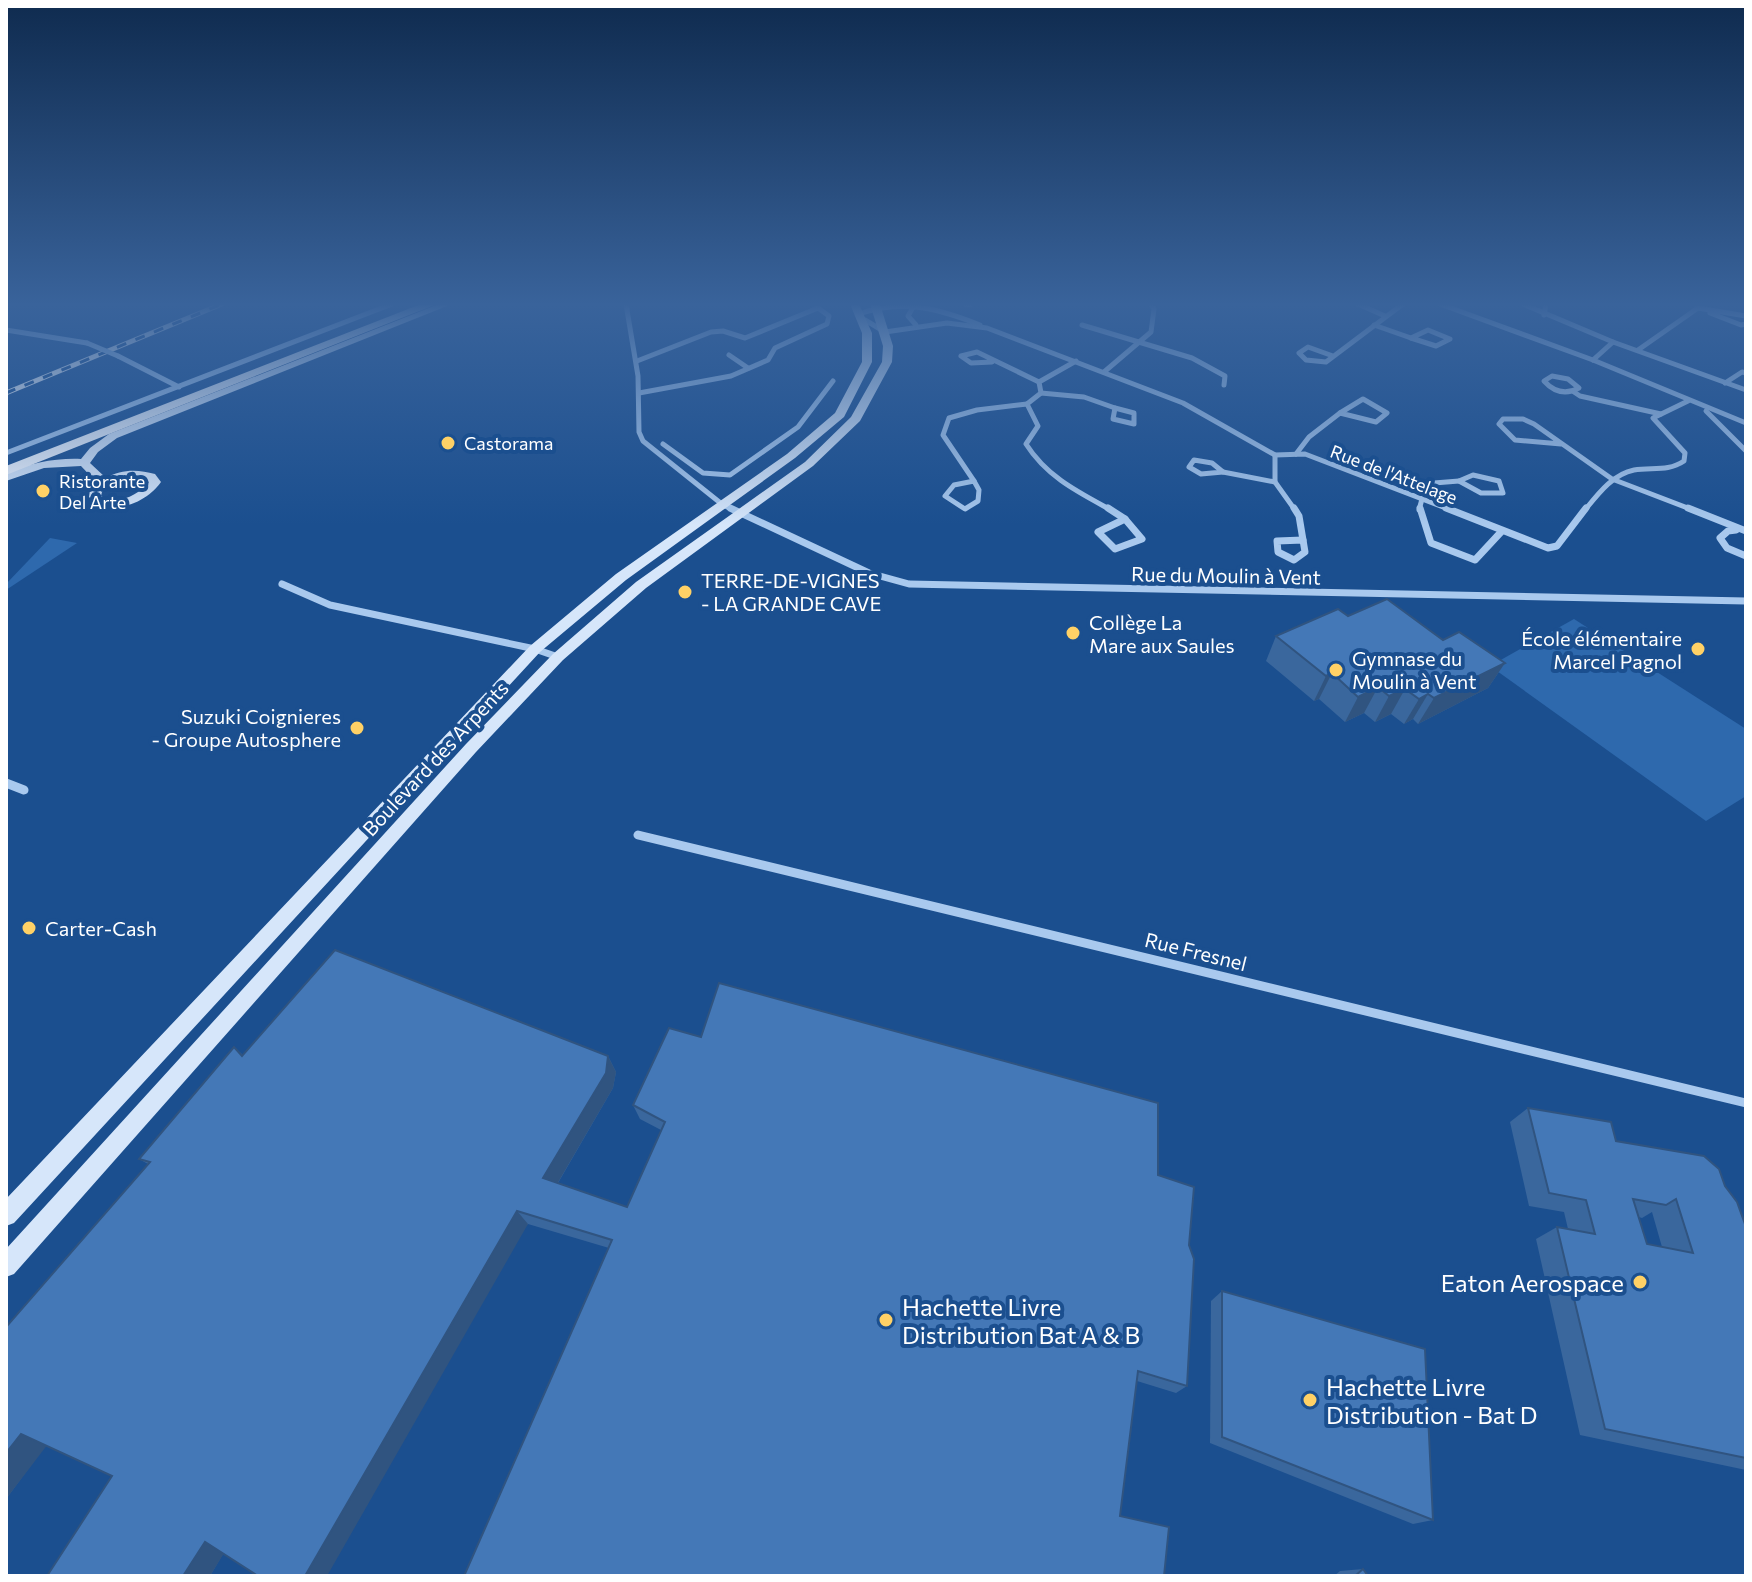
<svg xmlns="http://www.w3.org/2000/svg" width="1752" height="1582" font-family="Commissioner,sans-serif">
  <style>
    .green { fill: #2e69ad }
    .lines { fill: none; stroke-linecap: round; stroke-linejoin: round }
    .street-far2 { stroke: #a9c9ee; stroke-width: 5 }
    .street-far1 { stroke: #a9c9ee; stroke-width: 7 }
    .street { stroke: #a9c9ee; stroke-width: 9 }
    .secondary { fill: #d6e6fa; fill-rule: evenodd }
    .primary { fill: #f0f6ff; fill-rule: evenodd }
    .rail-casing { stroke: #fff; stroke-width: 5 }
    .rail { stroke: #1b4f8f; stroke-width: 3; stroke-dasharray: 10; stroke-linecap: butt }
    .street-bridge { stroke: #a9c9ee; stroke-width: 5 }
    .wall { fill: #3a679d; fill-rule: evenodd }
    .shaded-wall { fill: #305480 }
    .building { fill: #4478b7; stroke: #305480; stroke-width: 2; fill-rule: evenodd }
    .poi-dot { fill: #ffd166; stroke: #1b4f8f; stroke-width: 3 }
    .labels { text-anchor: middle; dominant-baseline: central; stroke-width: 8; stroke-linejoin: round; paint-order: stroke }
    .far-poi-label { font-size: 18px; fill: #fff; stroke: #1b4f8f; text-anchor: start }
    .far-street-label { font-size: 18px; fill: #fff; stroke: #1b4f8f }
    .street-label { font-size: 20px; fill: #fff; stroke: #1b4f8f }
    .poi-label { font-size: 20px; fill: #fff; stroke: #1b4f8f; text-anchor: start }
    .near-poi-label { font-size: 24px; fill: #fff; stroke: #1b4f8f; text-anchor: start }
  </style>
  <rect width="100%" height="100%" fill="#1b4f8f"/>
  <g class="green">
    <polygon points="50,538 77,543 6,590 6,584"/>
    <polygon points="1574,619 1746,729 1746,796 1706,821 1490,666"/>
  </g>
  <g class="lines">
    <g class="street-far2">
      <polyline points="626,304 638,376 639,432 643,441 723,505 734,510"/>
      <polyline points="915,304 908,316 916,325"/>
      <polyline points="965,304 970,305"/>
      <polyline points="1358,304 1385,316"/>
      <polyline points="1440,304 1593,360 1746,423"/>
      <polyline points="1523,304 1613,342 1593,360"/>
      <path d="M862 313C904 299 940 309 980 325"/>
      <polyline points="1710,313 1741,325 1746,324"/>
      <polyline points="1544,315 1546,304"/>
      <polyline points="865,320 885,332 947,323 987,328 1183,403 1275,455 1305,454 1451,510"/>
      <polyline points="1082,325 1192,358 1225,376 1224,385"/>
      <polyline points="1374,325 1411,338"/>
      <polyline points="6,330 87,343"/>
      <polygon points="1428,330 1450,339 1436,346 1411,338"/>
      <polyline points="1613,342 1746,390"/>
      <polyline points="1638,350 1698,308 1746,316"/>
      <polyline points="729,355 748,368"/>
      <polyline points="118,356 179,387"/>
      <polyline points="1333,356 1308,347 1299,353 1306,360 1326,362 1403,304"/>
      <polyline points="637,361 711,332 723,331 745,338 818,308 829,316 827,324 775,348 768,360 731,376 639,393"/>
      <path d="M1076 361 1039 382 1041 393 1027 404 1038 426 1026 444C1047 477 1078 492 1111 510"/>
      <polyline points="992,362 971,363 961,356 977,352 1039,382"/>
      <polyline points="1104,372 1151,332 1154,309 1151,304"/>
      <path d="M1552 376 1568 379 1579 388C1566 395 1554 392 1544 381Z"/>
      <polyline points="1725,383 1742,372 1746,373"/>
      <polyline points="1574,392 1580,396 1661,414"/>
      <polyline points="1041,393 1084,397 1115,408"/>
      <polygon points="1363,399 1387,413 1376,422 1340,413"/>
      <polygon points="1115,408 1134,413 1134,424 1113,419"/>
      <polyline points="1706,411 1746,451"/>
      <polyline points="663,444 703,473 730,475 798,427 833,381"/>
      <polyline points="1561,444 1515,440 1499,424 1503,419 1523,419 1534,424 1612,479 1693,510"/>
      <polyline points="6,453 392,304"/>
      <polyline points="1296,454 1309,437 1340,413"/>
      <polyline points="1275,455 1275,482 1295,510"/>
      <polygon points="1194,460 1212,463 1223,472 1201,474 1189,467"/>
      <polyline points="1223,472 1275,482"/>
      <polygon points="1473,475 1499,481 1503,493 1481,493 1459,481"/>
      <polygon points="974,481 979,490 978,501 965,509 945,496 954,485"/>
      <polyline points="974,481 943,435 949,418 977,410 1027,404"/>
      <polyline points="1419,510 1422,499 1434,483 1459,481"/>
      <path d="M1585 510C1598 494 1613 474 1634 470 1652 467 1668 472 1684 461L1685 453 1653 418 1688 401"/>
    </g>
    <g class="street-far1">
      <polyline points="730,508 869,573 909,584 1746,601"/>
      <polyline points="1108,508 1125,519"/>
      <polyline points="1294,508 1299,516 1303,540"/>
      <polyline points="1420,508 1431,543 1475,560 1501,532"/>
      <polyline points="1446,508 1548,548 1557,546 1586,508"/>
      <polyline points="1688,508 1746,531"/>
      <polygon points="1125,519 1142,539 1115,549 1098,532"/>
      <polyline points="1736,530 1728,531 1720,538 1727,548 1746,556"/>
      <polygon points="1303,540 1305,552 1294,560 1278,552 1277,541"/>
      <polyline points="282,584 330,605 535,649 558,657"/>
    </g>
    <g class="street">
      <polyline points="6,783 24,790"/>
      <polyline points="638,835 1746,1103"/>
    </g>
    <g class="secondary">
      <path d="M439 304H452L117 438 98 452 90 463 106 478C121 469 138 469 155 474L161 482C145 504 112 517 89 497L90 490 98 484 81 466 44 468 6 481V473C30 463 55 458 81 459L90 448 109 434ZM140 477 149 482C137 496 119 505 101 496L102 492 121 479Z"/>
      <polygon points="850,304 859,304 872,333 872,362 844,417 795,458 626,580 540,652 14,1223 6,1226 6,1199 530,646 616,574 787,454 835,413 862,362 862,333"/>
      <polygon points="870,304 880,304 893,346 892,362 860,421 813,466 646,588 563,660 476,752 14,1274 6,1277 6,1249 466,744 553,654 636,582 805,462 851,417 882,362 883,346"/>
    </g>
    <polygon class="primary" points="421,304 437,304 6,475 6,466"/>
    <defs>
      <polyline id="rail" points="6,393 222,304"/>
    </defs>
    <use href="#rail" class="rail-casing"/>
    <use href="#rail" class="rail"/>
    <polyline class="street-bridge" points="87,343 118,356"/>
  </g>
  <g class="wall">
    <polygon points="1348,616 1443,640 1505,663 1488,688 1418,724 1413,719 1404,724 1391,714 1375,722 1364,713 1345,722 1319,699 1314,701 1266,661 1276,636"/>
    <polygon points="234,1047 243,1055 608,1056 616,1072 613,1088 558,1183 627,1207 661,1130 640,1119 633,1105 1158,1175 1189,1245 1187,1386 1176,1393 1137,1381 1120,1516 1164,1576 609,1248 528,1224 223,1554 210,1576 47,1576 112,1476 46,1445 6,1499 6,1327 148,1164 139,1159"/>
    <path d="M1528 1108 1616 1141 1725 1186 1746 1227V1470L1580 1435 1536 1239 1557 1227 1568 1229 1564 1212 1529 1206 1510 1122ZM1652 1212 1662 1247 1647 1244 1639 1217 1642 1218Z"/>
    <polygon points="1222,1291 1433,1520 1413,1524 1210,1443 1211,1301"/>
    <polygon points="1363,1569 1368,1576 1334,1576 1340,1571"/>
  </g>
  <g class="shaded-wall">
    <polygon points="1505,663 1488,688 1418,724 1434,698"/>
    <polygon points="1332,673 1319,699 1314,701 1326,676"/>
    <polygon points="1378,687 1364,713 1345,722 1358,697"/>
    <polygon points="1405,689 1391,714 1375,722 1389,696"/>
    <polygon points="1428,694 1413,719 1404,724 1419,699"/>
    <polygon points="608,1056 616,1072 613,1088 553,1191 543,1178"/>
    <polygon points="517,1211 528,1224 327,1576 305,1576"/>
    <polygon points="21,1434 51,1440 6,1499 6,1453"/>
    <polygon points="205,1542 229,1545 210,1576 183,1576"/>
  </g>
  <g class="building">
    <polygon points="1387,599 1443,640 1459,632 1505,663 1434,698 1428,694 1419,699 1405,689 1389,696 1378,687 1358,697 1332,673 1326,676 1276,636 1338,609 1348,616"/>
    <polygon points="335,950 608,1056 606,1073 543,1178 627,1207 665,1122 633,1105 669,1028 701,1037 719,983 1158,1103 1158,1175 1194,1187 1189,1245 1194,1259 1187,1386 1138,1371 1120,1516 1169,1527 1164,1576 464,1576 612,1240 517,1211 305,1576 258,1576 205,1542 183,1576 47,1576 112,1476 21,1434 6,1453 6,1327 150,1162 139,1159 234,1047 242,1056"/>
    <path d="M1528 1108 1611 1122 1616 1141 1704 1156 1719 1169 1725 1186 1737 1202 1746 1227V1458L1605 1429 1557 1227 1595 1234 1586 1200 1549 1193ZM1633 1199 1666 1205 1676 1199 1693 1253 1647 1244Z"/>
    <polygon points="1222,1291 1425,1349 1433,1520 1222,1437"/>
    <polygon points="1363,1569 1368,1576 1355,1576"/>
  </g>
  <linearGradient id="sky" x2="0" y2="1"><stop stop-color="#0f2b4f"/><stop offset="0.58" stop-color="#39639b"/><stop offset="1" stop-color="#39639b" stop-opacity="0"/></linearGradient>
  <rect width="1752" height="525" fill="url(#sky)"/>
  <g class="poi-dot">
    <circle cx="448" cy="443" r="8"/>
    <circle cx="43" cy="491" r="8"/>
    <circle cx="685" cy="592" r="8"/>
    <circle cx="1073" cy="633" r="8"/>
    <circle cx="1698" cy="649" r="8"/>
    <circle cx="1336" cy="670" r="8"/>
    <circle cx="357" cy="728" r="8"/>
    <circle cx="29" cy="928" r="8"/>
    <circle cx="1640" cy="1282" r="8"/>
    <circle cx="886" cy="1320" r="8"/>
    <circle cx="1310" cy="1400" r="8"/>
  </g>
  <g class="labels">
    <g class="far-poi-label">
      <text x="464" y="443">Castorama</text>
      <text x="59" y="481">Ristorante<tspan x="59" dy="21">Del Arte</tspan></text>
    </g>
    <g class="far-street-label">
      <text transform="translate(1394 474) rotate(21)">Rue de l'Attelage</text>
    </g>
    <g class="street-label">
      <text transform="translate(1226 575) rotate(1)">Rue du Moulin à Vent</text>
      <text transform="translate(435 758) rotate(-47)">Boulevard des Arpents</text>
      <text transform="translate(1196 951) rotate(14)">Rue Fresnel</text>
    </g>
    <g class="poi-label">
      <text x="701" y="580">TERRE-DE-VIGNES<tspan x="701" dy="23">- LA GRANDE CAVE</tspan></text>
      <text x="1089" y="622">Collège La<tspan x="1089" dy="23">Mare aux Saules</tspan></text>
      <text x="1682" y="638" text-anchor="end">École élémentaire<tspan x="1682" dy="23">Marcel Pagnol</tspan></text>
      <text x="1352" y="658">Gymnase du<tspan x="1352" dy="23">Moulin à Vent</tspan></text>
      <text x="341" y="716" text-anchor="end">Suzuki Coignieres<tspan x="341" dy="23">- Groupe Autosphere</tspan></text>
      <text x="45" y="928">Carter-Cash</text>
    </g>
    <g class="near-poi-label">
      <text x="1624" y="1282" text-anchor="end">Eaton Aerospace</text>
      <text x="902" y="1306">Hachette Livre<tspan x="902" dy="28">Distribution Bat A &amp; B</tspan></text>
      <text x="1326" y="1386">Hachette Livre<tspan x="1326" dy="28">Distribution - Bat D</tspan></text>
    </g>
  </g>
  <rect width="1752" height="1582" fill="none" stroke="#ffffff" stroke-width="16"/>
</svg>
